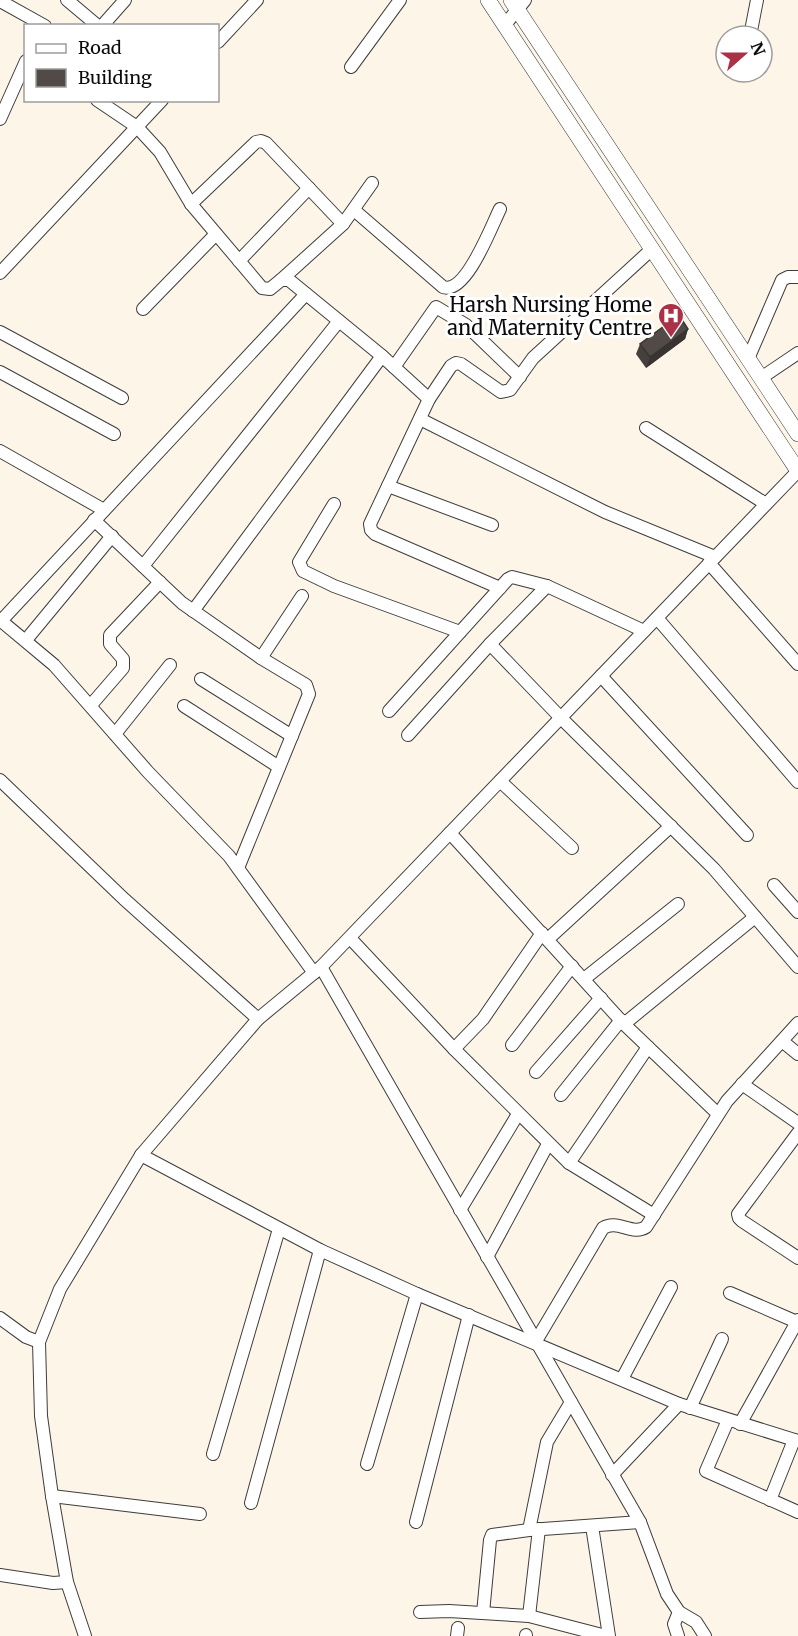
<svg xmlns="http://www.w3.org/2000/svg" width="798" height="1636" font-family="Merriweather,serif">
  <style>
    .lines { fill: none; stroke-linecap: round; stroke-linejoin: round }
    .minor-casing { stroke: #3d3d3d; stroke-width: 14 }
    .tertiary-casing { stroke: #3d3d3d; stroke-width: 16 }
    .minor { stroke: #fff; stroke-width: 12 }
    .tertiary { stroke: #fff; stroke-width: 15 }
    .wall { fill: #46403d }
    .shaded-wall { fill: #393432 }
    .building { fill: #514a47; stroke: #393432; stroke-width: 1.5 }
    .labels { text-anchor: middle; dominant-baseline: central; stroke-width: 6; stroke-linejoin: round; paint-order: stroke }
    .poi-label { font-size: 20px; fill: #0a0a0a; stroke: #fff; text-anchor: end }
  </style>
  <rect width="100%" height="100%" fill="#fdf6e8"/>
  <g class="lines">
    <defs>
      <g id="minor">
        <polyline points="67,0 98,26"/>
        <polyline points="0,1 45,26"/>
        <polyline points="102,26 125,0"/>
        <polyline points="504,26 525,0"/>
        <polyline points="750,36 757,0"/>
        <polyline points="218,42 257,0"/>
        <polyline points="351,67 400,0"/>
        <polyline points="97,100 137,127 160,152 191,204 262,288 270,289 281,280 289,280 382,356 429,399"/>
        <polyline points="0,119 26,61"/>
        <polyline points="191,204 256,142 261,141 266,143 343,224"/>
        <path d="M354 210 443 287C466 295 491 227 500 209"/>
        <polyline points="239,261 309,188"/>
        <polyline points="0,273 162,100"/>
        <polyline points="281,280 343,224 372,183"/>
        <polyline points="143,309 216,234"/>
        <polyline points="0,332 122,398"/>
        <polyline points="748,359 782,280 788,277 798,277"/>
        <polyline points="394,367 436,307 466,325 520,377"/>
        <polyline points="0,372 114,434"/>
        <polyline points="761,378 798,353"/>
        <polyline points="420,419 605,512 715,557"/>
        <polyline points="646,428 766,504"/>
        <polyline points="0,451 104,510"/>
        <polyline points="388,486 492,525"/>
        <polyline points="334,504 299,562 303,571 334,586 460,632"/>
        <polyline points="94,520 182,603 261,658 306,685 309,694 238,868"/>
        <polyline points="709,563 798,664"/>
        <polyline points="143,566 339,321"/>
        <polyline points="500,588 375,534 371,530 370,524 429,399 451,366 456,363 461,364 501,392 510,390 533,358 652,249"/>
        <polyline points="193,611 382,356"/>
        <polyline points="657,618 798,782"/>
        <polyline points="0,620 54,665 148,772 229,856 314,973"/>
        <polyline points="1,621 306,294"/>
        <polyline points="26,640 112,536"/>
        <polyline points="490,644 561,718 714,869 798,967"/>
        <polyline points="261,658 302,596"/>
        <polyline points="601,676 747,835"/>
        <polyline points="201,679 292,736"/>
        <polyline points="91,705 123,668 123,659 110,644 110,635 160,582"/>
        <polyline points="184,706 279,767"/>
        <polyline points="389,711 508,579 512,577 547,586 644,631"/>
        <polyline points="115,734 170,665"/>
        <polyline points="408,735 490,644 547,586"/>
        <polyline points="0,780 124,899 258,1019"/>
        <polyline points="500,781 572,848"/>
        <polyline points="450,833 624,1024 718,1114"/>
        <polyline points="774,885 798,912"/>
        <polyline points="350,938 454,1049 569,1163 654,1215"/>
        <polyline points="548,939 671,826"/>
        <polyline points="321,967 640,1522 667,1594 679,1612 696,1622 705,1636"/>
        <polyline points="584,979 678,904"/>
        <polyline points="624,1024 755,917"/>
        <polyline points="782,1041 798,1054"/>
        <polyline points="512,1045 572,966"/>
        <polyline points="454,1049 483,1019 542,933"/>
        <polyline points="536,1072 601,998"/>
        <polyline points="742,1084 798,1123"/>
        <polyline points="561,1095 621,1020"/>
        <polyline points="798,1133 738,1214 739,1218 742,1221 798,1258"/>
        <polyline points="141,1155 320,1250 417,1294 679,1404 798,1441"/>
        <polyline points="569,1163 648,1047"/>
        <polyline points="460,1210 518,1114"/>
        <polyline points="487,1257 548,1144"/>
        <polyline points="730,1293 797,1322"/>
        <polyline points="0,1318 26,1337 39,1342"/>
        <path d="M536 1341 603 1228C618 1219 632 1236 646 1227L727 1101 798 1023"/>
        <polyline points="622,1379 671,1287"/>
        <polyline points="690,1408 722,1339"/>
        <polyline points="728,1420 706,1471 798,1512"/>
        <polyline points="740,1424 798,1320"/>
        <polyline points="213,1454 279,1229"/>
        <polyline points="367,1464 417,1294"/>
        <polyline points="612,1475 679,1404"/>
        <polyline points="52,1496 200,1514"/>
        <polyline points="770,1500 794,1440"/>
        <polyline points="251,1503 320,1250"/>
        <polyline points="416,1522 469,1315"/>
        <polyline points="592,1526 609,1636"/>
        <polyline points="529,1530 547,1442 571,1402"/>
        <polyline points="0,1575 53,1583 67,1582"/>
        <polyline points="420,1612 449,1611 529,1616 606,1636"/>
        <polyline points="483,1613 490,1540 492,1535 529,1530 640,1522"/>
        <polyline points="529,1616 539,1529"/>
        <polyline points="85,1636 67,1582 52,1496 41,1416 39,1342 60,1289 141,1155 258,1019 321,967 798,471"/>
        <polyline points="457,1636 458,1628"/>
        <polyline points="526,1636 526,1635"/>
        <polyline points="678,1636 674,1624 679,1612"/>
      </g>
      <g id="tertiary">
        <polyline points="488,0 798,471"/>
        <polyline points="511,0 798,434"/>
      </g>
    </defs>
    <use href="#minor" class="minor-casing"/>
    <use href="#tertiary" class="tertiary-casing"/>
    <use href="#minor" class="minor"/>
    <use href="#tertiary" class="tertiary"/>
  </g>
  <polygon class="wall" points="688,329 685,339 646,368 636,354 640,344"/>
  <polygon class="shaded-wall" points="688,329 685,339 646,368 650,357"/>
  <polygon class="building" points="679,315 688,329 650,357 640,344"/>
  <defs>
    <symbol id="hospital-pin" viewBox="-11 -11 22 30"><path d="M0 17L-7.5 6A9.5 9.5 0 1 1 7.5 6Z" fill="#aa3146" stroke="#fff"/><path d="M-5-5h3v3.5h4V-5h3V5h-3V1.5h-4V5h-3Z" fill="#fff"/></symbol>
  </defs>
  <g fill-rule="evenodd">
    <use href="#hospital-pin" x="656" y="301" width="30" height="40"/>
  </g>
  <g class="labels">
    <g class="poi-label">
      <text x="652" y="304">Harsh Nursing Home<tspan x="652" dy="23">and Maternity Centre</tspan></text>
    </g>
  </g>
  <rect x="24" y="24" width="195" height="78" fill="#ffffff" stroke="#9d9d9d" stroke-width="1.5"/>
  <rect x="36" y="44" width="30" height="9" fill="#ffffff" stroke="#9d9d9d" stroke-width="1.5"/>
  <text x="78" y="54" font-size="18" fill="#0a0a0a">Road</text>
  <rect x="36" y="69" width="30" height="18" fill="#514a47" stroke="#9d9d9d" stroke-width="1.5"/>
  <text x="78" y="84" font-size="18" fill="#0a0a0a">Building</text>
  <g transform="translate(744 54) rotate(69)"><circle r="28" fill="#ffffff" stroke="#9d9d9d" stroke-width="1.5"/>
  <path d="M0-4.5L10 22L0 15L-10 22Z" fill="#aa3146"/>
  <text y="-9" font-size="16" font-weight="bold" text-anchor="middle" fill="#0a0a0a">N</text>
  </g>
</svg>
